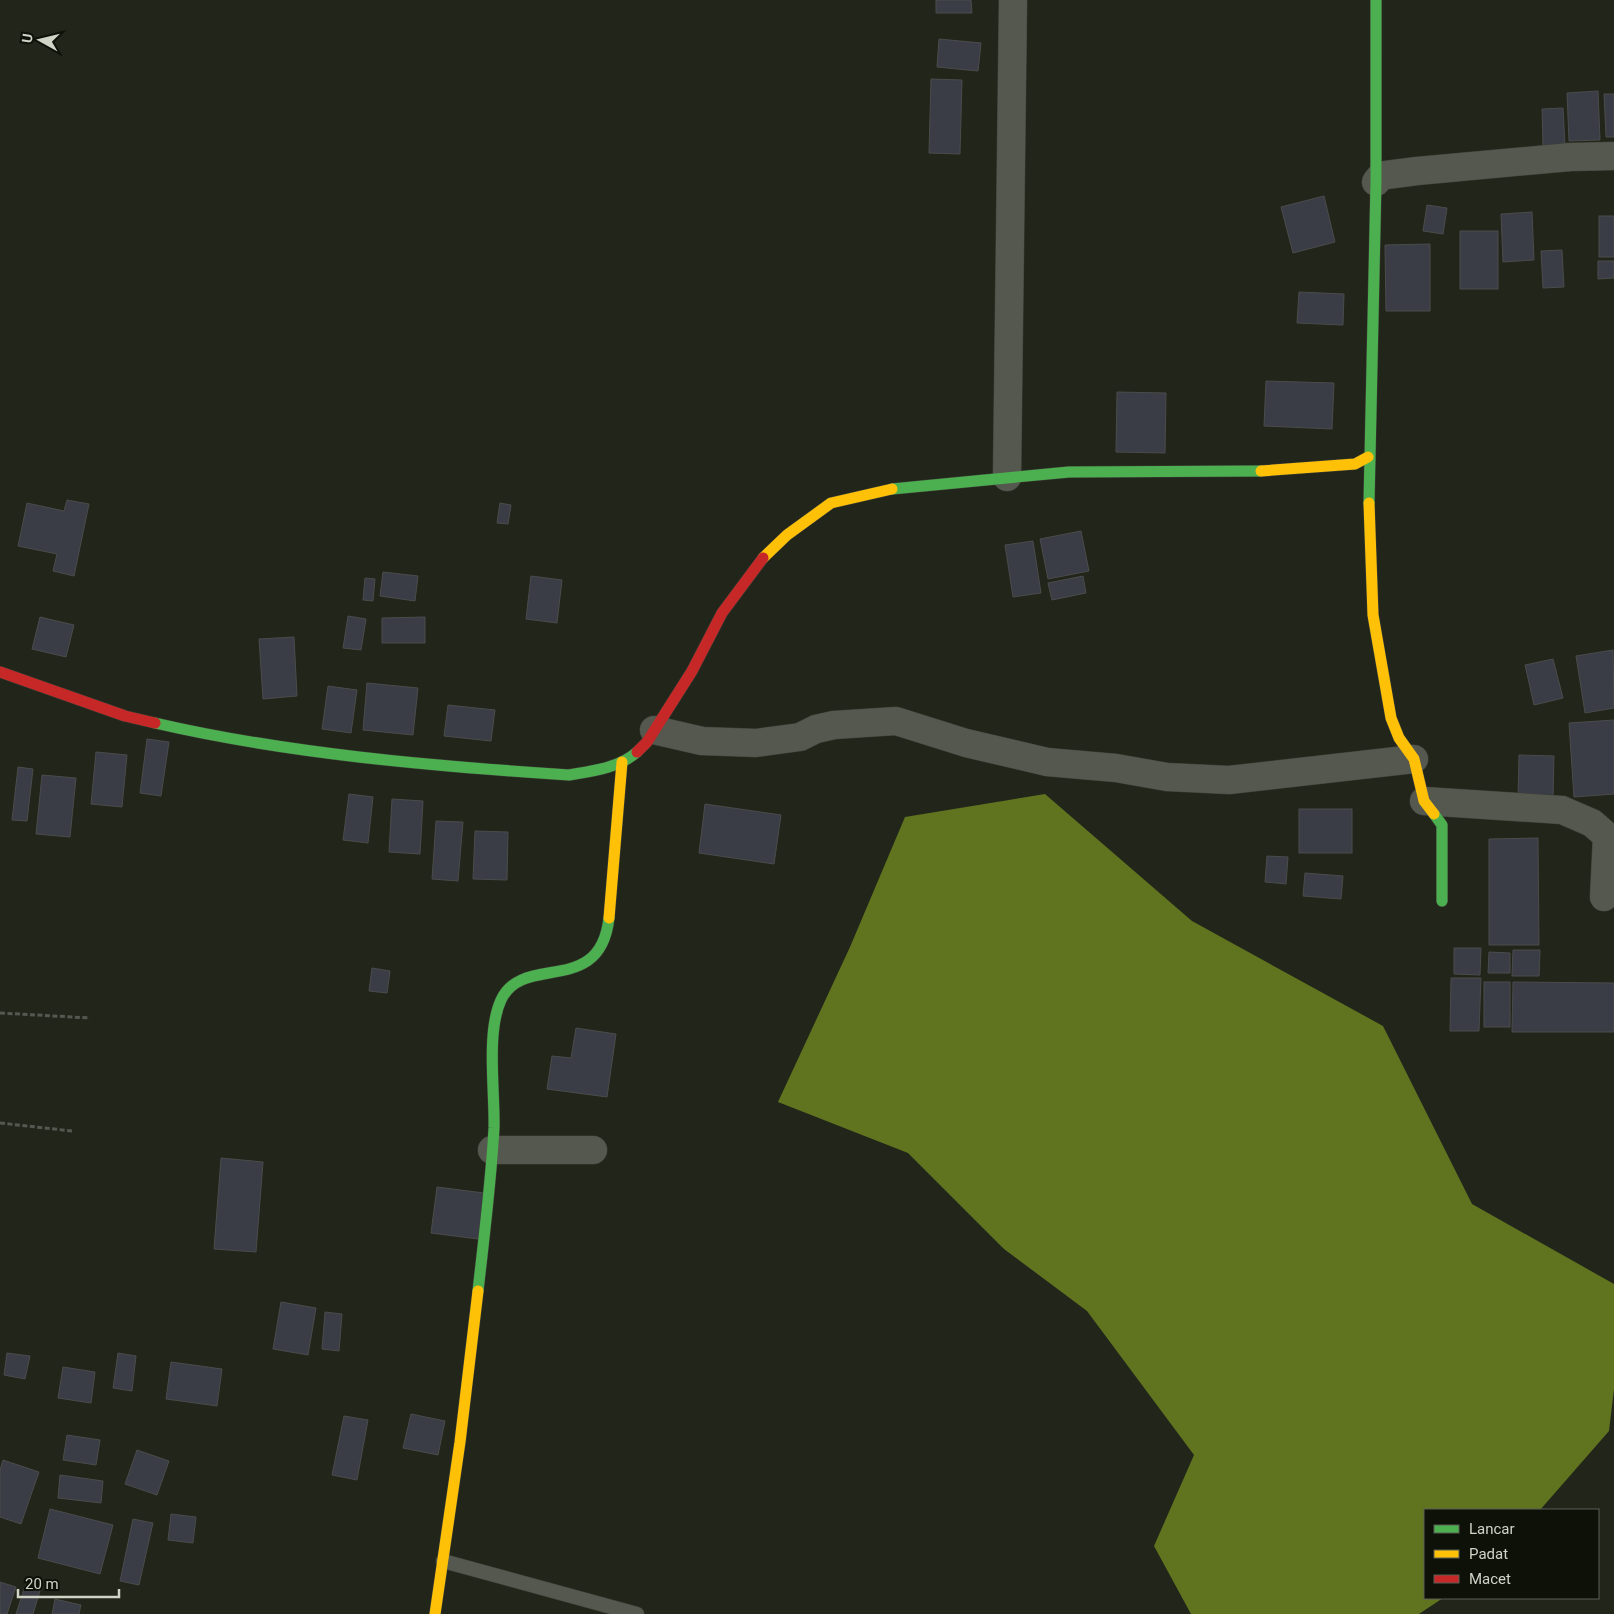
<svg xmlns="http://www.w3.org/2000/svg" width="1614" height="1614" font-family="Roboto,sans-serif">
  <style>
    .water { fill: #607420 }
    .building { fill: #3a3d45; stroke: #4a4c4c }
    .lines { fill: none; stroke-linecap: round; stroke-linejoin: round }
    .lane-casing { stroke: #3e4138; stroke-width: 15 }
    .street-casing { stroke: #3e4138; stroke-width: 29 }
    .fast-casing { stroke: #3e4138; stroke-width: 12 }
    .slow-casing { stroke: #3e4138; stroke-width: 12 }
    .jam-casing { stroke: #3e4138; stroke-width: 12 }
    .path { stroke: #555850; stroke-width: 3; stroke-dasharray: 5 2.5; stroke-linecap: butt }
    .lane { stroke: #54584e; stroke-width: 14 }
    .street { stroke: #54584e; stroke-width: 28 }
    .fast { stroke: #4caf50; stroke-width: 11 }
    .slow { stroke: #ffc107; stroke-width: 11 }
    .jam { stroke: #c62828; stroke-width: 11 }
  </style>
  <rect width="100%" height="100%" fill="#22251a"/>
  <polygon class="water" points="1045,794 1192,921 1383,1026 1472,1204 1614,1284 1614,1389 1609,1431 1540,1510 1425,1510 1425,1598 1443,1598 1419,1614 1191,1614 1154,1546 1194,1455 1087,1311 1004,1249 908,1153 778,1102 850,947 905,817"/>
  <g class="building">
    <polygon points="936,0 971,0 972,13 936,13"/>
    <polygon points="939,39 981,43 978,71 937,67"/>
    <polygon points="931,79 962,80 960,154 929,153"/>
    <polygon points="1598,91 1600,140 1569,141 1567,93"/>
    <polygon points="1604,94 1614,94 1614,137 1606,137"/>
    <polygon points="1563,108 1565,145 1543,146 1542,109"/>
    <polygon points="1324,196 1335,242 1293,253 1281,207"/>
    <polygon points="1427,205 1447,208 1443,234 1423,231"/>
    <polygon points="1532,212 1534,260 1503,262 1501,214"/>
    <rect x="1599" y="216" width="15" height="41"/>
    <rect x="1460" y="231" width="38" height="58"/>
    <polygon points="1430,244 1430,311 1386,311 1385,245"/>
    <polygon points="1562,250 1564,287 1543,288 1541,251"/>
    <polygon points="1598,261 1614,261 1614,278 1598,279"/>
    <polygon points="1299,292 1344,294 1343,325 1297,323"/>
    <polygon points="1266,381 1334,383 1332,429 1264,426"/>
    <polygon points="1117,392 1166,393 1165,453 1116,452"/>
    <polygon points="67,500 89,504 74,576 53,571 57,554 18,546 27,503 64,511"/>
    <polygon points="500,503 511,505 508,524 497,523"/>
    <polygon points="1081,531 1089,571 1048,579 1040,539"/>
    <polygon points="1033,541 1041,593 1013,597 1005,545"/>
    <polygon points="383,572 418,576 415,601 380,596"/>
    <polygon points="531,576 562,580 557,623 526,619"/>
    <polygon points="1083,576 1086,593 1052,600 1048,583"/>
    <polygon points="365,578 375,579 373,601 363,600"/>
    <polygon points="348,616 366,619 361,650 343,648"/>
    <polygon points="40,617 74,625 66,657 32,649"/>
    <polygon points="425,617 425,643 382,643 382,618"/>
    <polygon points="294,637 297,696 263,699 259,639"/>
    <polygon points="1613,650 1614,708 1585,713 1576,656"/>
    <polygon points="1553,659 1563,698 1534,705 1525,665"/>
    <polygon points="367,683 418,688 413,735 363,730"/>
    <polygon points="328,686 357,690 351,733 322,729"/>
    <polygon points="448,705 495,710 491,741 444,736"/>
    <polygon points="1614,720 1614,794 1574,797 1569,723"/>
    <polygon points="147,739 169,742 161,796 140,793"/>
    <polygon points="96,752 127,755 122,807 91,804"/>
    <polygon points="1519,755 1554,756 1553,800 1518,799"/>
    <polygon points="18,767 33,769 27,821 12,820"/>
    <polygon points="42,775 76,778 70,837 36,834"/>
    <polygon points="349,794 373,797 368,843 343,840"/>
    <polygon points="392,799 423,801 420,854 389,852"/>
    <polygon points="705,804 781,815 774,864 699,853"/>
    <rect x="1299" y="809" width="53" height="44"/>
    <polygon points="436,821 463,822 458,881 432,879"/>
    <polygon points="475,831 508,832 507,880 473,879"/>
    <polygon points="1538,838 1539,945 1489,945 1489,839"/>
    <polygon points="1267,856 1288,857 1286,884 1265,882"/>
    <polygon points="1305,873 1343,876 1341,899 1303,896"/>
    <polygon points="1454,948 1481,948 1480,975 1454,974"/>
    <polygon points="1513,950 1540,950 1539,976 1512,976"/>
    <polygon points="1489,952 1510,953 1510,973 1488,973"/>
    <polygon points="372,968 390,971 387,993 369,991"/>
    <polygon points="1451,978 1481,978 1479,1031 1450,1031"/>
    <rect x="1484" y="982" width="26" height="45"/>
    <polygon points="1513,982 1614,983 1614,1032 1512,1032"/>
    <polygon points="576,1028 616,1034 607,1097 547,1089 552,1056 571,1058"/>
    <polygon points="221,1158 263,1162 256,1252 214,1249"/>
    <polygon points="437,1187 484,1193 478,1239 431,1233"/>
    <polygon points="281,1302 316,1308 308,1355 273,1349"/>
    <polygon points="325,1312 342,1314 339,1351 322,1349"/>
    <polygon points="7,1353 30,1356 25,1379 4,1375"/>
    <polygon points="118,1353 136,1356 132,1391 113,1388"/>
    <polygon points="171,1362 222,1369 217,1406 166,1399"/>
    <polygon points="63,1367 95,1372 91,1403 58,1398"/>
    <polygon points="411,1414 445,1421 438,1455 403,1448"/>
    <polygon points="344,1416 368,1420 357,1480 332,1475"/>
    <polygon points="67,1435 100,1440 96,1465 63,1460"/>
    <polygon points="137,1450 169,1461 157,1495 125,1484"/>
    <polygon points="3,1460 39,1472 21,1524 0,1517 0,1470"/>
    <polygon points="60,1475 103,1481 101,1503 58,1498"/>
    <polygon points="50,1509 113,1525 100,1574 38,1558"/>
    <polygon points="171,1514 196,1517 193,1543 168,1540"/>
    <polygon points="133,1519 153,1523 139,1585 120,1581"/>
    <polygon points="0,1582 16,1587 7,1614 0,1614"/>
    <polygon points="25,1586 40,1591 33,1614 16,1614"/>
    <polygon points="55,1599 81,1605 79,1614 52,1614"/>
  </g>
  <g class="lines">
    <defs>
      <polyline id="lane" points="443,1561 637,1614"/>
      <g id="street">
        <polyline points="1376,182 1380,177 1386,175 1417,171 1570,157 1614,156"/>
        <polyline points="1007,477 1013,0"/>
        <polyline points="654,730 702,741 756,743 800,737 816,729 834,725 896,721 966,743 1047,762 1116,768 1167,777 1229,780 1414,759"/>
        <polyline points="1424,801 1562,810 1592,823 1607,836 1604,897"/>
        <polyline points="492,1150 593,1150"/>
      </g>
      <g id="fast">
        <polyline points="892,489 1069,472 1261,471"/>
        <polyline points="1369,503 1376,182 1376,0"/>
        <path d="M155 723C289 754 432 766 569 775 592 771 619 768 637 752"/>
        <polyline points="1434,814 1442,825 1442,901"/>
        <path d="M478 1291C484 1237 491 1183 494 1128 495 1092 486 1032 501 1000 523 952 600 998 609 918"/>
      </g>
      <g id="slow">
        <polyline points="1261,471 1355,464 1368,457"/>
        <polyline points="1369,503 1373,615 1391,718 1399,738 1414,759 1424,801 1434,814"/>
        <polyline points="763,558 787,535 831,503 892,489"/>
        <polyline points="609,918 622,762"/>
        <polyline points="435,1614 460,1442 478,1291"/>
      </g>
      <g id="jam">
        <polyline points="0,672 125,716 155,723"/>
        <polyline points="637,752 647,742 692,671 722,613 763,558"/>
      </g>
    </defs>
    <use href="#lane" class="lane-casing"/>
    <use href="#street" class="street-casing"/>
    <use href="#fast" class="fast-casing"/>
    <use href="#slow" class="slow-casing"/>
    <use href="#jam" class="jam-casing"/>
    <g class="path">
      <polyline points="0,1013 90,1018"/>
      <polyline points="0,1123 72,1131"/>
    </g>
    <use href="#lane" class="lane"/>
    <use href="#street" class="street"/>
    <use href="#fast" class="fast"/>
    <use href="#slow" class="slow"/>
    <use href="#jam" class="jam"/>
  </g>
  <rect x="1424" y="1509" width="175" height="90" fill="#0e1108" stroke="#5b5f54"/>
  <rect x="1434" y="1525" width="25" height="8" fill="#4caf50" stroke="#5b5f54"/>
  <text x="1469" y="1534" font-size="15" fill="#cfd4c7">Lancar</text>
  <rect x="1434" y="1550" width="25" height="8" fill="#ffc107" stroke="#5b5f54"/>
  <text x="1469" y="1559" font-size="15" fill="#cfd4c7">Padat</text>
  <rect x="1434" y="1575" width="25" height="8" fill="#c62828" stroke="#5b5f54"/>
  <text x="1469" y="1584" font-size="15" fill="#cfd4c7">Macet</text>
  <g transform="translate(40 40) rotate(278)" stroke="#0e1108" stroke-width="4" paint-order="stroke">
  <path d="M0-4L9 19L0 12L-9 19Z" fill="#cfd4c7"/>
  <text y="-8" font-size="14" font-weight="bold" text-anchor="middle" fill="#cfd4c7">U</text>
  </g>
  <path d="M18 1589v8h101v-8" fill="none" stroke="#cfd4c7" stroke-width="2.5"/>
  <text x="25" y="1589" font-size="15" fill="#cfd4c7" stroke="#0e1108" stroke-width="4" paint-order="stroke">20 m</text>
</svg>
